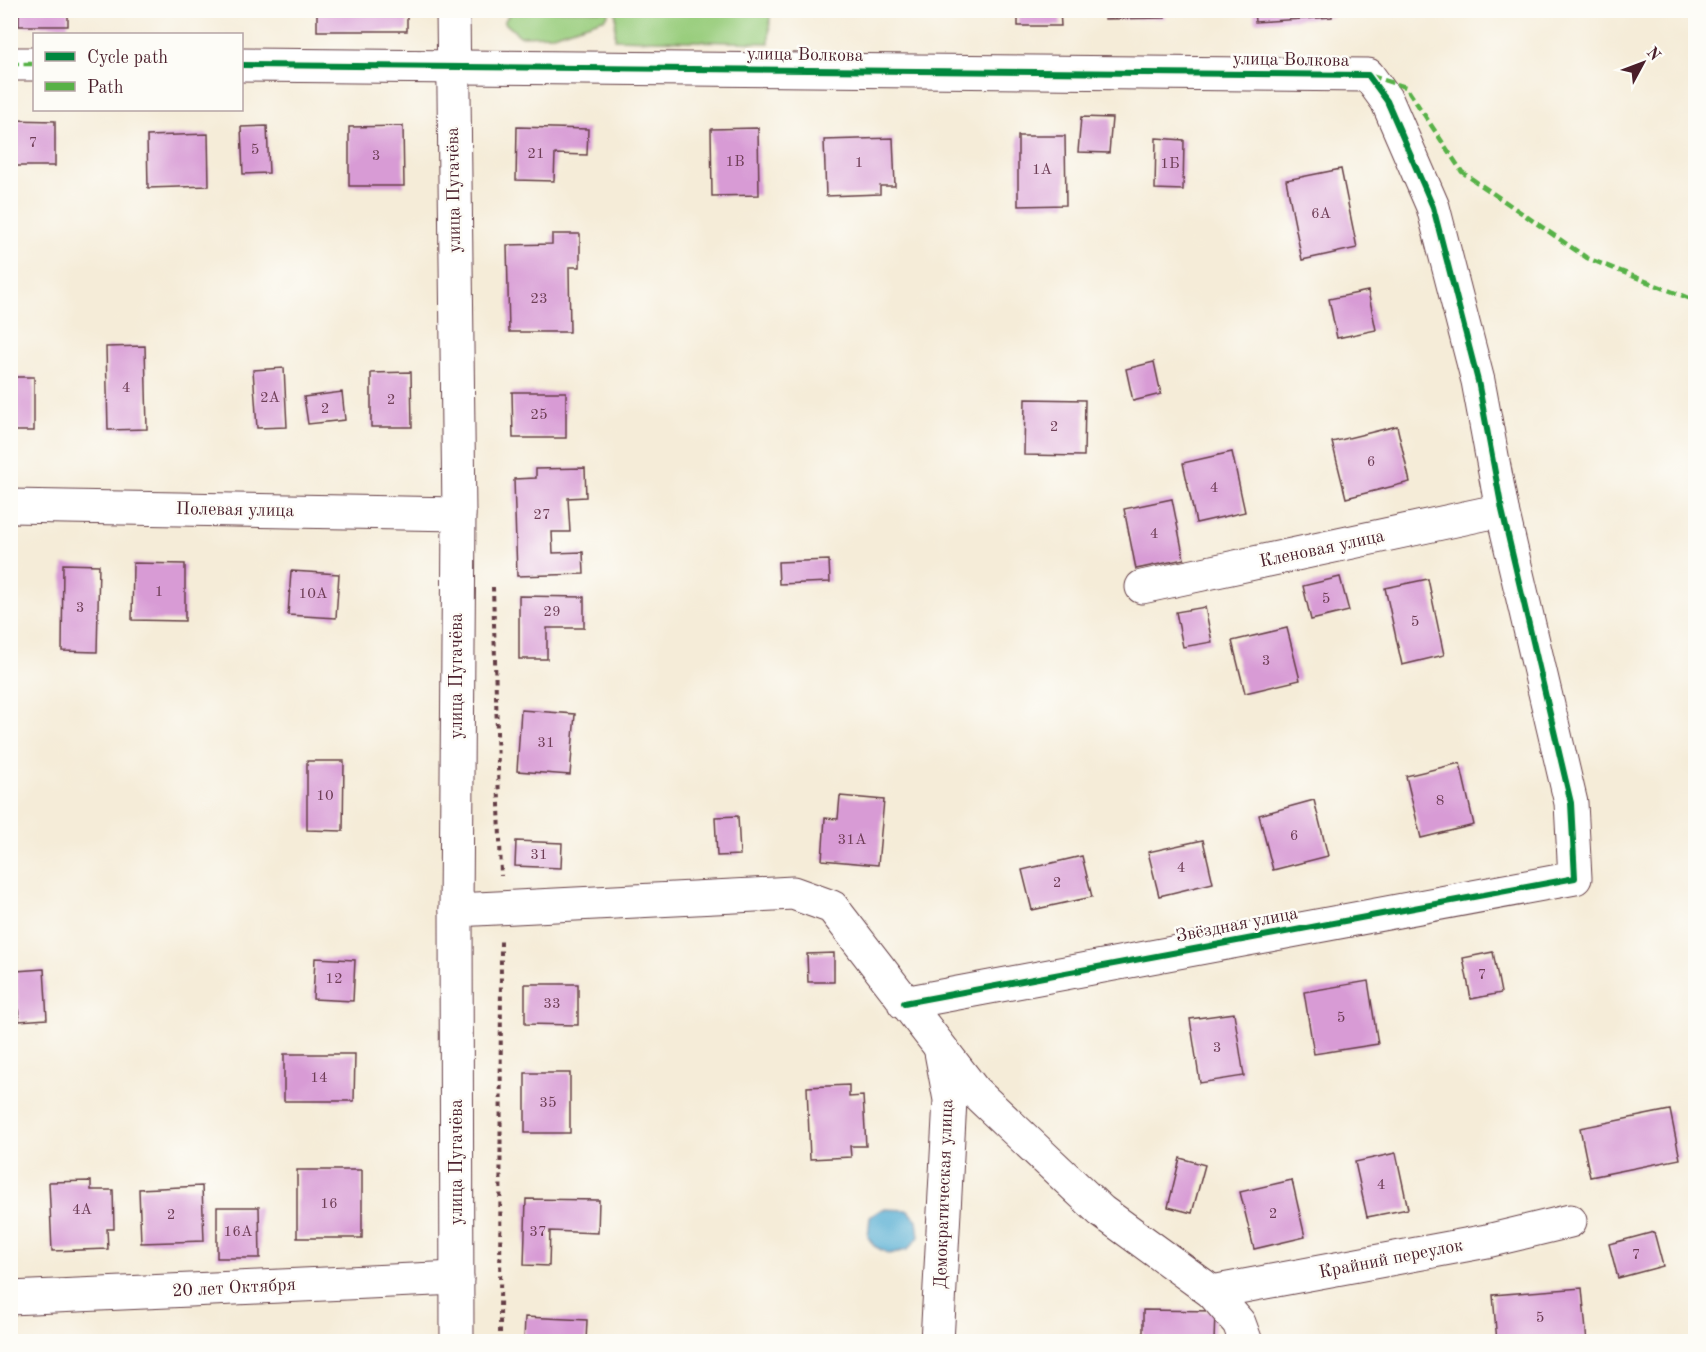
<svg xmlns="http://www.w3.org/2000/svg" width="1706" height="1352" font-family="'Old Standard TT',serif">
  <style>
    .green { fill: #99cd7d; stroke: #727654; stroke-width: 1.5 }
    .water { fill: #56aed3; stroke: #50667f; stroke-width: 1.5 }
    .building { fill: #d89bd5 }
    .lines { fill: none; stroke-linecap: round; stroke-linejoin: round }
    .minor-casing { stroke: #643e45; stroke-width: 35 }
    .path { stroke: #643e45; stroke-width: 4; stroke-dasharray: 4.5 4.5; stroke-linecap: butt }
    .minor { stroke: #fff; stroke-width: 33 }
    .quiet { stroke: #57b146; stroke-width: 4.5; stroke-dasharray: 9 4.5; stroke-linecap: butt }
    .cycleway-casing { stroke: #fdfcf7; stroke-width: 10 }
    .cycleway { stroke: #00873e; stroke-width: 6 }
    .labels { text-anchor: middle; dominant-baseline: central; stroke-width: 5; stroke-linejoin: round; paint-order: stroke }
    .number-label { font-size: 15px; fill: #6e3e56 }
    .street-label { font-size: 18px; fill: #4a1f2b; stroke: #fdfcf7 }
  </style>
  <rect width="100%" height="100%" fill="#fdfcf7"/>
  <filter id="ink" filterUnits="userSpaceOnUse"><feTurbulence type="fractalNoise" baseFrequency=".0167" numOctaves="2"/><feDisplacementMap in="SourceGraphic" scale="12" xChannelSelector="R" yChannelSelector="G"/><feConvolveMatrix kernelMatrix="1 2 1 2 8 2 1 2 1" color-interpolation-filters="sRGB"/></filter>
  <filter id="wash" filterUnits="userSpaceOnUse"><feTurbulence type="fractalNoise" baseFrequency=".008" numOctaves="4" result="noise"/><feDisplacementMap in="SourceGraphic" scale="24" xChannelSelector="R" yChannelSelector="G"/><feGaussianBlur stdDeviation="1.35" result="paint"/><feColorMatrix in="noise" values="0 0 0 0 0 0 0 0 0 0 0 0 0 0 0 0 0 1.4 0 .05"/><feComposite in="paint" operator="in"/></filter>
  <g filter="url(#wash)">
    <rect width="100%" height="100%" fill="#f5ecd8"/>
    <g class="green">
      <polygon points="511,11 511,10 610,11 606,18 553,35 520,36 504,22"/>
      <polygon points="616,11 770,11 769,43 615,39"/>
    </g>
    <polygon class="water" points="882,1209 908,1210 917,1220 919,1237 907,1250 889,1254 874,1246 868,1237 870,1217"/>
    <g id="blocks">
      <g class="building">
        <rect x="19" y="10" width="49" height="16"/>
        <rect x="317" y="10" width="90" height="21"/>
        <polygon points="1018,10 1060,10 1061,26 1018,26"/>
        <polygon points="1105,10 1164,10 1165,18 1105,19"/>
        <polygon points="1254,10 1332,10 1332,17 1255,22"/>
        <polygon points="1081,117 1112,118 1109,153 1078,152"/>
        <polygon points="10,120 55,121 55,166 10,166"/>
        <polygon points="267,126 269,173 243,174 241,127"/>
        <polygon points="403,126 404,186 349,186 349,127"/>
        <polygon points="517,127 588,129 587,155 555,154 554,181 516,180"/>
        <polygon points="758,128 759,195 712,196 711,129"/>
        <polygon points="208,134 209,186 148,188 147,136"/>
        <polygon points="1018,136 1065,136 1066,205 1018,206"/>
        <polygon points="893,138 895,186 880,186 880,194 826,196 824,140"/>
        <polygon points="1156,138 1184,140 1183,190 1155,189"/>
        <polygon points="1341,169 1357,248 1302,260 1286,180"/>
        <polygon points="552,234 580,234 580,267 569,267 570,332 509,332 507,245 552,244"/>
        <polygon points="1368,291 1376,330 1337,338 1329,299"/>
        <polygon points="145,346 147,429 108,430 106,347"/>
        <polygon points="1154,362 1161,394 1133,401 1126,369"/>
        <polygon points="284,368 287,427 257,428 253,370"/>
        <polygon points="411,372 412,427 371,427 371,373"/>
        <rect x="10" y="377" width="24" height="54"/>
        <polygon points="342,392 345,420 308,424 304,397"/>
        <polygon points="512,392 566,392 566,438 513,438"/>
        <polygon points="1025,399 1085,400 1084,456 1024,455"/>
        <polygon points="1397,426 1410,482 1346,498 1332,442"/>
        <polygon points="1232,452 1245,512 1196,523 1183,463"/>
        <polygon points="585,468 586,497 568,498 570,532 552,532 553,553 583,552 584,574 517,576 514,479 536,478 536,469"/>
        <polygon points="1172,499 1184,559 1136,569 1124,509"/>
        <polygon points="829,560 830,582 779,584 778,562"/>
        <polygon points="133,563 185,564 185,621 132,620"/>
        <polygon points="63,564 99,565 97,652 62,651"/>
        <polygon points="291,571 339,574 336,618 288,615"/>
        <polygon points="1340,577 1349,611 1311,620 1303,586"/>
        <polygon points="1428,579 1444,655 1402,665 1385,588"/>
        <polygon points="519,596 584,597 584,628 547,628 547,659 519,659"/>
        <polygon points="1205,607 1212,642 1183,647 1176,612"/>
        <polygon points="1287,628 1300,680 1245,693 1232,641"/>
        <polygon points="521,710 575,714 570,775 517,771"/>
        <polygon points="307,761 344,761 343,831 307,830"/>
        <polygon points="1460,763 1474,825 1421,838 1406,776"/>
        <polygon points="840,796 884,800 878,865 822,860 825,818 838,819"/>
        <polygon points="1314,800 1328,856 1273,870 1259,815"/>
        <polygon points="738,816 740,855 717,856 715,817"/>
        <polygon points="1203,840 1213,883 1159,896 1148,852"/>
        <polygon points="516,841 562,843 561,868 515,866"/>
        <polygon points="1082,856 1092,897 1032,910 1022,870"/>
        <polygon points="1493,952 1501,993 1471,999 1463,958"/>
        <polygon points="834,953 834,982 808,982 807,954"/>
        <polygon points="315,958 355,960 353,1001 313,999"/>
        <polygon points="44,969 47,1019 19,1021 16,971"/>
        <polygon points="1368,981 1378,1044 1314,1054 1304,992"/>
        <polygon points="525,984 578,984 578,1025 525,1024"/>
        <polygon points="1234,1013 1244,1076 1200,1083 1190,1019"/>
        <polygon points="284,1054 355,1054 354,1101 284,1101"/>
        <rect x="525" y="1073" width="45" height="60"/>
        <polygon points="849,1085 849,1097 863,1096 866,1146 850,1146 851,1157 810,1159 807,1087"/>
        <polygon points="1670,1110 1680,1159 1590,1177 1580,1128"/>
        <polygon points="1396,1153 1408,1209 1367,1217 1355,1162"/>
        <polygon points="1180,1158 1205,1165 1192,1213 1168,1207"/>
        <rect x="297" y="1170" width="65" height="68"/>
        <polygon points="1292,1180 1305,1237 1254,1249 1240,1192"/>
        <polygon points="91,1181 91,1190 113,1190 114,1229 107,1229 108,1249 52,1251 49,1182"/>
        <polygon points="202,1186 204,1241 141,1243 139,1189"/>
        <polygon points="526,1199 599,1200 598,1233 550,1231 549,1266 524,1265"/>
        <polygon points="217,1207 259,1207 260,1258 217,1258"/>
        <polygon points="1654,1232 1663,1266 1618,1278 1609,1244"/>
        <polygon points="1582,1288 1587,1342 1497,1342 1493,1295"/>
        <polygon points="1143,1310 1215,1311 1214,1342 1143,1342"/>
        <polygon points="525,1317 587,1320 586,1342 524,1342"/>
      </g>
    </g>
  </g>
  <g filter="url(#ink)">
    <use href="#blocks" fill-opacity="0" stroke="#643e45" stroke-width="1.5"/>
    <g class="lines">
      <defs>
        <g id="minor">
          <polyline points="453,10 459,514 456,910 457,1342"/>
          <polyline points="10,64 34,64"/>
          <polyline points="242,65 1368,75 1387,101 1433,207 1478,381 1502,510 1571,803 1575,878 904,1003"/>
          <polyline points="10,506 459,514"/>
          <polyline points="1142,587 1502,510"/>
          <polyline points="456,910 793,893 832,907 974,1091 1101,1211 1212,1292 1239,1323 1246,1342"/>
          <polyline points="1212,1292 1487,1241 1570,1221"/>
          <polyline points="10,1298 457,1278"/>
          <polyline points="937,1342 950,1100 941,1052"/>
        </g>
      </defs>
      <use href="#minor" class="minor-casing"/>
      <g class="path">
        <polyline points="493,587 501,876"/>
        <polyline points="500,1342 501,938"/>
      </g>
      <use href="#minor" class="minor"/>
      <g class="quiet">
        <polyline points="10,64 34,64"/>
        <polyline points="1371,76 1406,87 1462,172 1587,258 1696,301"/>
      </g>
      <defs>
        <polyline id="cycleway" points="242,65 1368,75 1387,101 1433,207 1478,381 1502,510 1571,803 1575,878 904,1003"/>
      </defs>
      <use href="#cycleway" class="cycleway-casing"/>
      <use href="#cycleway" class="cycleway"/>
    </g>
  </g>
  <g class="labels">
    <g class="number-label">
      <text x="33" y="143">7</text>
      <text x="255" y="150">5</text>
      <text x="536" y="154">21</text>
      <text x="376" y="156">3</text>
      <text x="735" y="162">1В</text>
      <text x="859" y="163">1</text>
      <text x="1170" y="164">1Б</text>
      <text x="1042" y="170">1А</text>
      <text x="1321" y="214">6А</text>
      <text x="539" y="299">23</text>
      <text x="126" y="388">4</text>
      <text x="270" y="398">2А</text>
      <text x="391" y="400">2</text>
      <text x="325" y="409">2</text>
      <text x="539" y="415">25</text>
      <text x="1054" y="427">2</text>
      <text x="1371" y="462">6</text>
      <text x="1214" y="488">4</text>
      <text x="542" y="515">27</text>
      <text x="1154" y="534">4</text>
      <text x="159" y="592">1</text>
      <text x="313" y="594">10А</text>
      <text x="1326" y="599">5</text>
      <text x="80" y="608">3</text>
      <text x="552" y="612">29</text>
      <text x="1415" y="622">5</text>
      <text x="1266" y="661">3</text>
      <text x="546" y="743">31</text>
      <text x="325" y="796">10</text>
      <text x="1440" y="801">8</text>
      <text x="1294" y="836">6</text>
      <text x="852" y="840">31А</text>
      <text x="539" y="855">31</text>
      <text x="1181" y="868">4</text>
      <text x="1057" y="883">2</text>
      <text x="1482" y="975">7</text>
      <text x="334" y="979">12</text>
      <text x="552" y="1004">33</text>
      <text x="1341" y="1018">5</text>
      <text x="1217" y="1048">3</text>
      <text x="319" y="1078">14</text>
      <text x="548" y="1103">35</text>
      <text x="1381" y="1185">4</text>
      <text x="329" y="1204">16</text>
      <text x="82" y="1210">4А</text>
      <text x="1273" y="1214">2</text>
      <text x="171" y="1215">2</text>
      <text x="238" y="1232">16А</text>
      <text x="538" y="1232">37</text>
      <text x="1636" y="1255">7</text>
      <text x="1540" y="1318">5</text>
    </g>
    <g class="street-label">
      <text transform="translate(805 55) rotate(1)">улица Волкова</text>
      <text transform="translate(1291 60) rotate(1)">улица Волкова</text>
      <text transform="translate(454 190) rotate(-91)">улица Пугачёва</text>
      <text transform="translate(235 510) rotate(1)">Полевая улица</text>
      <text transform="translate(1322 549) rotate(-12)">Кленовая улица</text>
      <text transform="translate(457 676) rotate(-90)">улица Пугачёва</text>
      <text transform="translate(1237 925) rotate(-11)">Звёздная улица</text>
      <text transform="translate(457 1162) rotate(-90)">улица Пугачёва</text>
      <text transform="translate(944 1194) rotate(-88)">Демократическая улица</text>
      <text transform="translate(1391 1259) rotate(-11)">Крайний переулок</text>
      <text transform="translate(234 1288) rotate(-3)">20 лет Октября</text>
    </g>
  </g>
  <rect width="1706" height="1352" fill="none" stroke="#fdfcf7" stroke-width="36"/>
  <rect x="33" y="33" width="210" height="78" fill="#fdfcf7" stroke="#b5a4a5" stroke-width="1.5"/>
  <rect x="45" y="52" width="30" height="9" fill="#00873e" stroke="#b5a4a5" stroke-width="1.5"/>
  <text x="87" y="63" font-size="18" fill="#4a1f2b">Cycle path</text>
  <rect x="45" y="82" width="30" height="9" fill="#57b146" stroke="#b5a4a5" stroke-width="1.5"/>
  <text x="87" y="93" font-size="18" fill="#4a1f2b">Path</text>
  <g transform="translate(1643 63) rotate(49)" stroke="#fdfcf7" stroke-width="4.5" paint-order="stroke">
  <path d="M0-4.5L10 22L0 15L-10 22Z" fill="#4a1f2b"/>
  <text y="-9" font-size="16" font-weight="bold" text-anchor="middle" fill="#4a1f2b">N</text>
  </g>
</svg>
